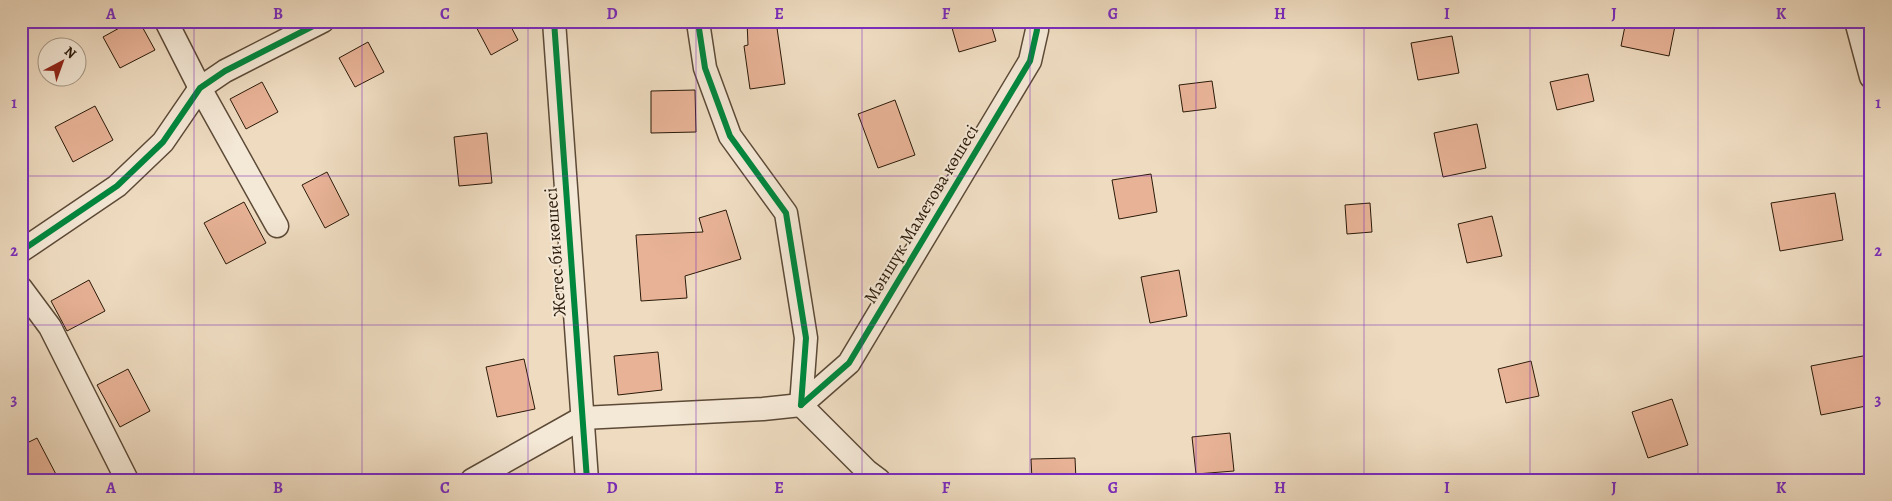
<svg xmlns="http://www.w3.org/2000/svg" width="1892" height="501" font-family="Alegreya,serif">
  <style>
    .building { fill: #e7b296; stroke: #2b1a09 }
    .lines { fill: none; stroke-linecap: round; stroke-linejoin: round }
    .minor-casing { stroke: #5c4a37; stroke-width: 25 }
    .minor { stroke: #f4e8d6; stroke-width: 22 }
    .cycleway-casing { stroke: #f4e8d6; stroke-width: 9 }
    .cycleway { stroke: #00873e; stroke-width: 6 }
    .grid { fill: none; stroke: #7b2cbf; stroke-width: 1; stroke-opacity: 0.55 }
    .labels { text-anchor: middle; dominant-baseline: central; stroke-width: 4; stroke-linejoin: round; paint-order: stroke }
    .street-label { font-size: 18px; fill: #2b1a09; stroke: #f4e8d6 }
    .neatline { fill: none; stroke: #7b2cbf; stroke-width: 2 }
    .grid-label { font-size: 16px; text-anchor: middle; font-weight: bold; fill: #7b2cbf }
  </style>
  <rect width="100%" height="100%" fill="#eedbc0"/>
  <filter id="stains"><feTurbulence type="fractalNoise" baseFrequency=".004" numOctaves="4"/><feColorMatrix values="0 0 0 0 .2 0 0 0 0 .09 0 0 0 0 .02 0 0 0 .5 -.17"/></filter>
  <radialGradient id="worn" r=".72"><stop offset=".6" stop-color="#630" stop-opacity="0"/><stop offset="1" stop-color="#630" stop-opacity=".3"/></radialGradient>
  <g class="building">
    <polygon points="132,21 139,21 155,50 120,68 103,37"/>
    <polygon points="473,21 508,21 518,40 491,55"/>
    <polygon points="747,21 776,21 785,84 750,89 744,46 748,45"/>
    <polygon points="950,21 990,21 996,41 959,52"/>
    <polygon points="1626,21 1676,21 1669,56 1621,46"/>
    <polygon points="1452,36 1459,73 1418,80 1411,43"/>
    <polygon points="368,42 384,72 355,87 339,58"/>
    <polygon points="1588,74 1594,101 1557,110 1550,82"/>
    <polygon points="1212,81 1216,108 1183,112 1179,85"/>
    <polygon points="262,82 278,112 246,129 230,99"/>
    <polygon points="695,90 696,132 651,133 651,91"/>
    <polygon points="895,100 915,155 878,168 858,114"/>
    <polygon points="95,106 113,140 73,162 55,127"/>
    <polygon points="1477,124 1486,168 1443,177 1434,133"/>
    <polygon points="487,133 492,183 459,186 454,137"/>
    <polygon points="327,172 349,215 325,228 302,185"/>
    <polygon points="1151,174 1157,212 1119,219 1112,180"/>
    <polygon points="1835,193 1843,240 1780,251 1771,203"/>
    <polygon points="244,202 266,243 226,264 204,223"/>
    <polygon points="1370,203 1372,232 1347,234 1345,205"/>
    <polygon points="726,210 741,259 685,276 687,298 641,301 636,235 703,232 699,218"/>
    <polygon points="1492,216 1502,256 1467,263 1458,224"/>
    <polygon points="1179,270 1187,316 1150,323 1141,277"/>
    <polygon points="89,280 105,311 67,331 51,301"/>
    <polygon points="658,352 662,390 618,395 614,356"/>
    <polygon points="1868,355 1871,371 1871,405 1821,415 1811,366"/>
    <polygon points="524,359 535,409 497,417 486,367"/>
    <polygon points="1531,361 1539,396 1506,403 1498,369"/>
    <polygon points="128,369 150,411 120,427 97,385"/>
    <polygon points="1672,399 1688,445 1648,458 1632,412"/>
    <polygon points="1230,433 1234,471 1196,474 1192,437"/>
    <polygon points="37,438 59,480 21,480 21,446"/>
    <polygon points="1075,458 1076,480 1032,480 1031,459"/>
  </g>
  <g class="lines">
    <defs>
      <g id="minor">
        <polyline points="166,21 200,88 277,226"/>
        <polyline points="554,21 587,480"/>
        <polyline points="1856,21 1871,77"/>
        <polyline points="698,22 705,68 730,136 786,213 806,338 801,405"/>
        <polyline points="21,251 117,186 163,142 200,88 225,71 323,21"/>
        <polyline points="21,288 50,327 127,480"/>
        <polyline points="801,405 849,363 1030,61 1037,30 1036,21"/>
        <polyline points="801,405 867,471 879,480"/>
        <polyline points="472,480 582,418 763,409 801,405"/>
      </g>
    </defs>
    <use href="#minor" class="minor-casing"/>
    <use href="#minor" class="minor"/>
    <defs>
      <g id="cycleway">
        <polyline points="554,21 587,480"/>
        <polyline points="698,22 705,68 730,136 786,213 806,338 801,405"/>
        <polyline points="21,251 117,186 163,142 200,88 225,71 323,21"/>
        <polyline points="801,405 849,363 1030,61 1037,30 1036,21"/>
      </g>
    </defs>
    <use href="#cycleway" class="cycleway-casing"/>
    <use href="#cycleway" class="cycleway"/>
  </g>
  <path class="grid" d="M194 21V480M362 21V480M528 21V480M696 21V480M862 21V480M1030 21V480M1196 21V480M1364 21V480M1530 21V480M1698 21V480M21 176H1871M21 325H1871"/>
  <g class="labels">
    <g class="street-label">
      <text transform="translate(921 214) rotate(-59)">Мәншүк Маметова көшесі</text>
      <text transform="translate(555 252) rotate(-94)">Жетес би көшесі</text>
    </g>
  </g>
  <rect width="1892" height="501" fill="none" stroke="#eedbc0" stroke-width="55"/>
  <g transform="translate(62 62) rotate(41)"><circle r="24" fill="#f4e8d6" stroke="#a49684"/>
  <path d="M0-4L9 19L0 12L-9 19Z" fill="#8f2418"/>
  <text y="-8" font-size="14" font-weight="bold" text-anchor="middle" fill="#2b1a09">N</text>
  </g>
  <rect x="28" y="28" width="1836" height="446" class="neatline"/>
  <g class="grid-label">
    <text x="111" y="19">A</text>
    <text x="278" y="19">B</text>
    <text x="445" y="19">C</text>
    <text x="612" y="19">D</text>
    <text x="779" y="19">E</text>
    <text x="946" y="19">F</text>
    <text x="1113" y="19">G</text>
    <text x="1280" y="19">H</text>
    <text x="1447" y="19">I</text>
    <text x="1614" y="19">J</text>
    <text x="1781" y="19">K</text>
    <text x="14" y="108">1</text>
    <text x="1878" y="108">1</text>
    <text x="14" y="256">2</text>
    <text x="1878" y="256">2</text>
    <text x="14" y="405">3</text>
    <text x="1878" y="405">3</text>
    <text x="111" y="493">A</text>
    <text x="278" y="493">B</text>
    <text x="445" y="493">C</text>
    <text x="612" y="493">D</text>
    <text x="779" y="493">E</text>
    <text x="946" y="493">F</text>
    <text x="1113" y="493">G</text>
    <text x="1280" y="493">H</text>
    <text x="1447" y="493">I</text>
    <text x="1614" y="493">J</text>
    <text x="1781" y="493">K</text>
  </g>
  <rect width="100%" height="100%" filter="url(#stains)"/>
  <rect width="100%" height="100%" fill="url(#worn)"/>
</svg>
